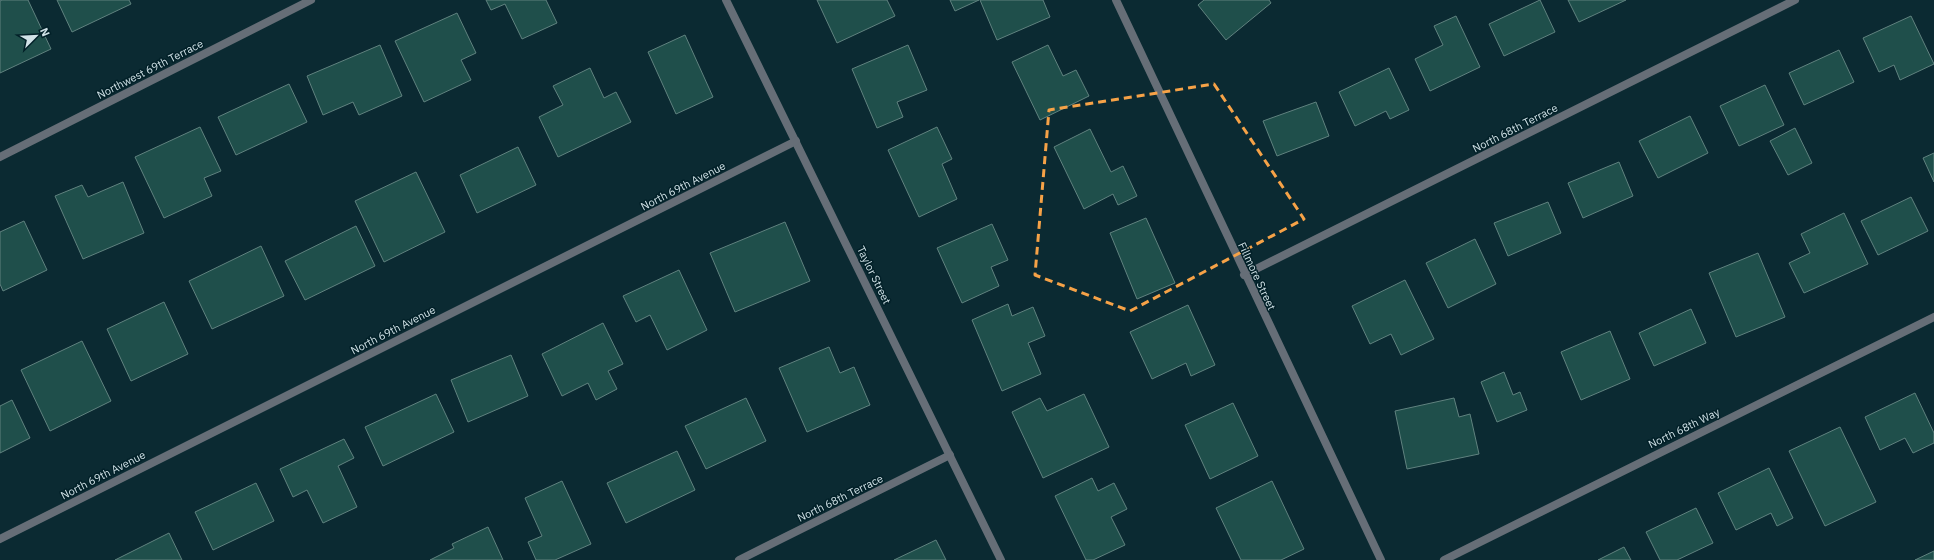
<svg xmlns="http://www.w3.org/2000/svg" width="1934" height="560" font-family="'IBM Plex Sans',sans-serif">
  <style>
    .building { fill: #1f4f4b; stroke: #60827f }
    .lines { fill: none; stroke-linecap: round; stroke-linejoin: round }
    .street { stroke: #666e77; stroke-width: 8 }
    .marked { fill: none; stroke: #f6a247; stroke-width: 3; stroke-dasharray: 8 5; stroke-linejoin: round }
    .labels { text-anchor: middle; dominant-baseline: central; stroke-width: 3; stroke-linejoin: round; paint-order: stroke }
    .street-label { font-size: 11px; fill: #d1e2e7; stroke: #022028 }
  </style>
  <rect width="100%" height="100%" fill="#0b2a32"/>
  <g class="building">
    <polygon points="2,0 28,0 51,49 0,73 0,1"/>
    <polygon points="57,0 129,0 131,4 72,32"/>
    <polygon points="486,0 546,0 557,23 522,39 505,4 491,10"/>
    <polygon points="817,0 887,0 895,16 837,43"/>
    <polygon points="950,0 979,0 955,11"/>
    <polygon points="980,0 1043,0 1050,17 997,40"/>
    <polygon points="1204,0 1269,0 1271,3 1226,40 1198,5"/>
    <polygon points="1540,0 1555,32 1504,56 1489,24"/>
    <polygon points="1568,0 1626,0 1579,22"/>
    <polygon points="457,13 476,53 461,60 471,80 424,102 395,41"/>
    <polygon points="1456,16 1480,67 1430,91 1415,59 1443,45 1434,26"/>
    <polygon points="1911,16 1934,64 1900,80 1894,65 1879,72 1863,38"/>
    <polygon points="685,35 713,97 676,114 648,52"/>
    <polygon points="380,45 402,96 359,115 353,102 323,115 307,76"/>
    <polygon points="908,45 927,90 897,102 903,117 877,128 852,69"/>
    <polygon points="1048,45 1063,76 1076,70 1089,96 1040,120 1012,62"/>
    <polygon points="1839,50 1854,82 1804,105 1789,73"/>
    <polygon points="590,68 604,98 616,92 631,122 558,157 539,117 563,105 553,86"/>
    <polygon points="1389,68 1409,110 1390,119 1386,111 1355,126 1339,92"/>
    <polygon points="289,84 307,122 236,155 218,117"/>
    <polygon points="1765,85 1784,125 1739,146 1720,106"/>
    <polygon points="1316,102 1329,136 1277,156 1263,121"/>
    <polygon points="1690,116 1708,153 1658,178 1639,141"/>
    <polygon points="200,127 221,171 204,178 212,196 164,218 135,157"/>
    <polygon points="937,127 952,159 942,164 957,199 919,217 888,150"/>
    <polygon points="1795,128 1812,163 1788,175 1770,141"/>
    <polygon points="1090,129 1111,172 1123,166 1137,196 1118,205 1113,194 1084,209 1054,147"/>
    <polygon points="518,147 536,185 477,213 460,175"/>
    <polygon points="1934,153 1934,182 1923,158"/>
    <polygon points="1619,162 1633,196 1583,218 1568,183"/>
    <polygon points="416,172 445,232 384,262 355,201"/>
    <polygon points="123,182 144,233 83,259 55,196 82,185 88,197"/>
    <polygon points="1911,197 1928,231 1878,255 1861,221"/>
    <polygon points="1548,202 1561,233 1508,256 1494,223"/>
    <polygon points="1844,213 1868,264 1804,293 1789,263 1810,253 1801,234"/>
    <polygon points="1146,218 1175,283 1137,299 1110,233"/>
    <polygon points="24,221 47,270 3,291 0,284 0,232"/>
    <polygon points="785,222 810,281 735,312 710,253"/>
    <polygon points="992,224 1008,260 991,267 999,286 962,303 937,248"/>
    <polygon points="356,226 375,266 305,300 285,261"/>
    <polygon points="1475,239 1496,284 1448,308 1426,263"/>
    <polygon points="261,246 284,296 212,329 189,281"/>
    <polygon points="1758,253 1785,317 1736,337 1709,273"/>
    <polygon points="679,270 707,330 667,350 650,315 636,322 623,296"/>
    <polygon points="1405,280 1434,339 1401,355 1391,334 1370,344 1352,306"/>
    <polygon points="164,302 188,354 131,381 107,329"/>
    <polygon points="1008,304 1012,316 1033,307 1045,336 1028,343 1041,374 1002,391 972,320"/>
    <polygon points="1188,305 1215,365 1191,376 1186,363 1152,379 1130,332"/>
    <polygon points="1691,309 1706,343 1654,366 1639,333"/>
    <polygon points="603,323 623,364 608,371 617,389 596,400 588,383 562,396 542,354"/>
    <polygon points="1610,331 1630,379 1581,400 1561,352"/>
    <polygon points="82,341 111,401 50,431 21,370"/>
    <polygon points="829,347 840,373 854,367 870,405 807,432 779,368"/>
    <polygon points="511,355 528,396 468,422 451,380"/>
    <polygon points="1504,372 1513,395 1520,392 1527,410 1497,422 1481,382"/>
    <polygon points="1915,393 1934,433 1934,443 1913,453 1905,438 1880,450 1865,417"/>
    <polygon points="436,394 454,432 383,466 365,427"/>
    <polygon points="1084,394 1109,447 1043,478 1012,412 1040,398 1047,411"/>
    <polygon points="746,398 766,441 706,469 685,426"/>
    <polygon points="1454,398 1459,417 1470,414 1479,454 1407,469 1395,411"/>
    <polygon points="12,400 30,438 0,453 0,406"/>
    <polygon points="1233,403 1258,456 1210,479 1185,425"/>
    <polygon points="1840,427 1876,502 1825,526 1789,451"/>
    <polygon points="344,439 354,458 338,466 357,507 323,523 307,490 293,497 280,469"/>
    <polygon points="677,451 695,490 626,523 607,483"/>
    <polygon points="1769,468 1793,518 1777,526 1771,513 1736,530 1718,493"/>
    <polygon points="1092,478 1098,491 1114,483 1127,509 1111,517 1125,545 1093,560 1086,560 1055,496"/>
    <polygon points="562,481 591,544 555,560 536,560 528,542 542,536 525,498"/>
    <polygon points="1272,481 1304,549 1281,560 1241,560 1216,508"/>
    <polygon points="256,483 274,521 213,550 195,512"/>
    <polygon points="1696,508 1713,543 1677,560 1660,560 1646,532"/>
    <polygon points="488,527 503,560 430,560 454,548 452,544"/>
    <polygon points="169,533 182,560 115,560"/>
    <polygon points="936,540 946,560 894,560"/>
    <polygon points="1624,547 1631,560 1598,560"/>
    <polygon points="1934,551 1934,560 1915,560"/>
  </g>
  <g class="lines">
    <g class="street">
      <polyline points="726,0 1001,560"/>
      <polyline points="1116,0 1381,560"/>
      <polyline points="0,157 311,0"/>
      <polyline points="1244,275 1795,0"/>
      <polyline points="0,539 796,141"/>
      <polyline points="739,560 950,455"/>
      <polyline points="1444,560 1934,317"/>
    </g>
  </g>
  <path class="marked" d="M1214 84 1304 219 1130 311 1035 275 1049 110Z"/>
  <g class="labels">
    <g class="street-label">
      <text transform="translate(150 69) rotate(-27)">Northwest 69th Terrace</text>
      <text transform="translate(1515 128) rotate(-27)">North 68th Terrace</text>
      <text transform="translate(683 186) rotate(-27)">North 69th Avenue</text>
      <text transform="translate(874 275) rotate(64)">Taylor Street</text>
      <text transform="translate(1257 276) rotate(65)">Fillmore Street</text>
      <text transform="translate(393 330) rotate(-27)">North 69th Avenue</text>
      <text transform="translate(1684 428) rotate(-26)">North 68th Way</text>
      <text transform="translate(103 475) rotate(-27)">North 69th Avenue</text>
      <text transform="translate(840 498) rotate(-26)">North 68th Terrace</text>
    </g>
  </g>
  <g transform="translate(36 36) rotate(66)" stroke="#022028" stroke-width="3" paint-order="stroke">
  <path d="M0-3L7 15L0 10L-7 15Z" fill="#d1e2e7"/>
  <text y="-6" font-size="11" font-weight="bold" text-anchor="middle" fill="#d1e2e7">N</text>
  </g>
</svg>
